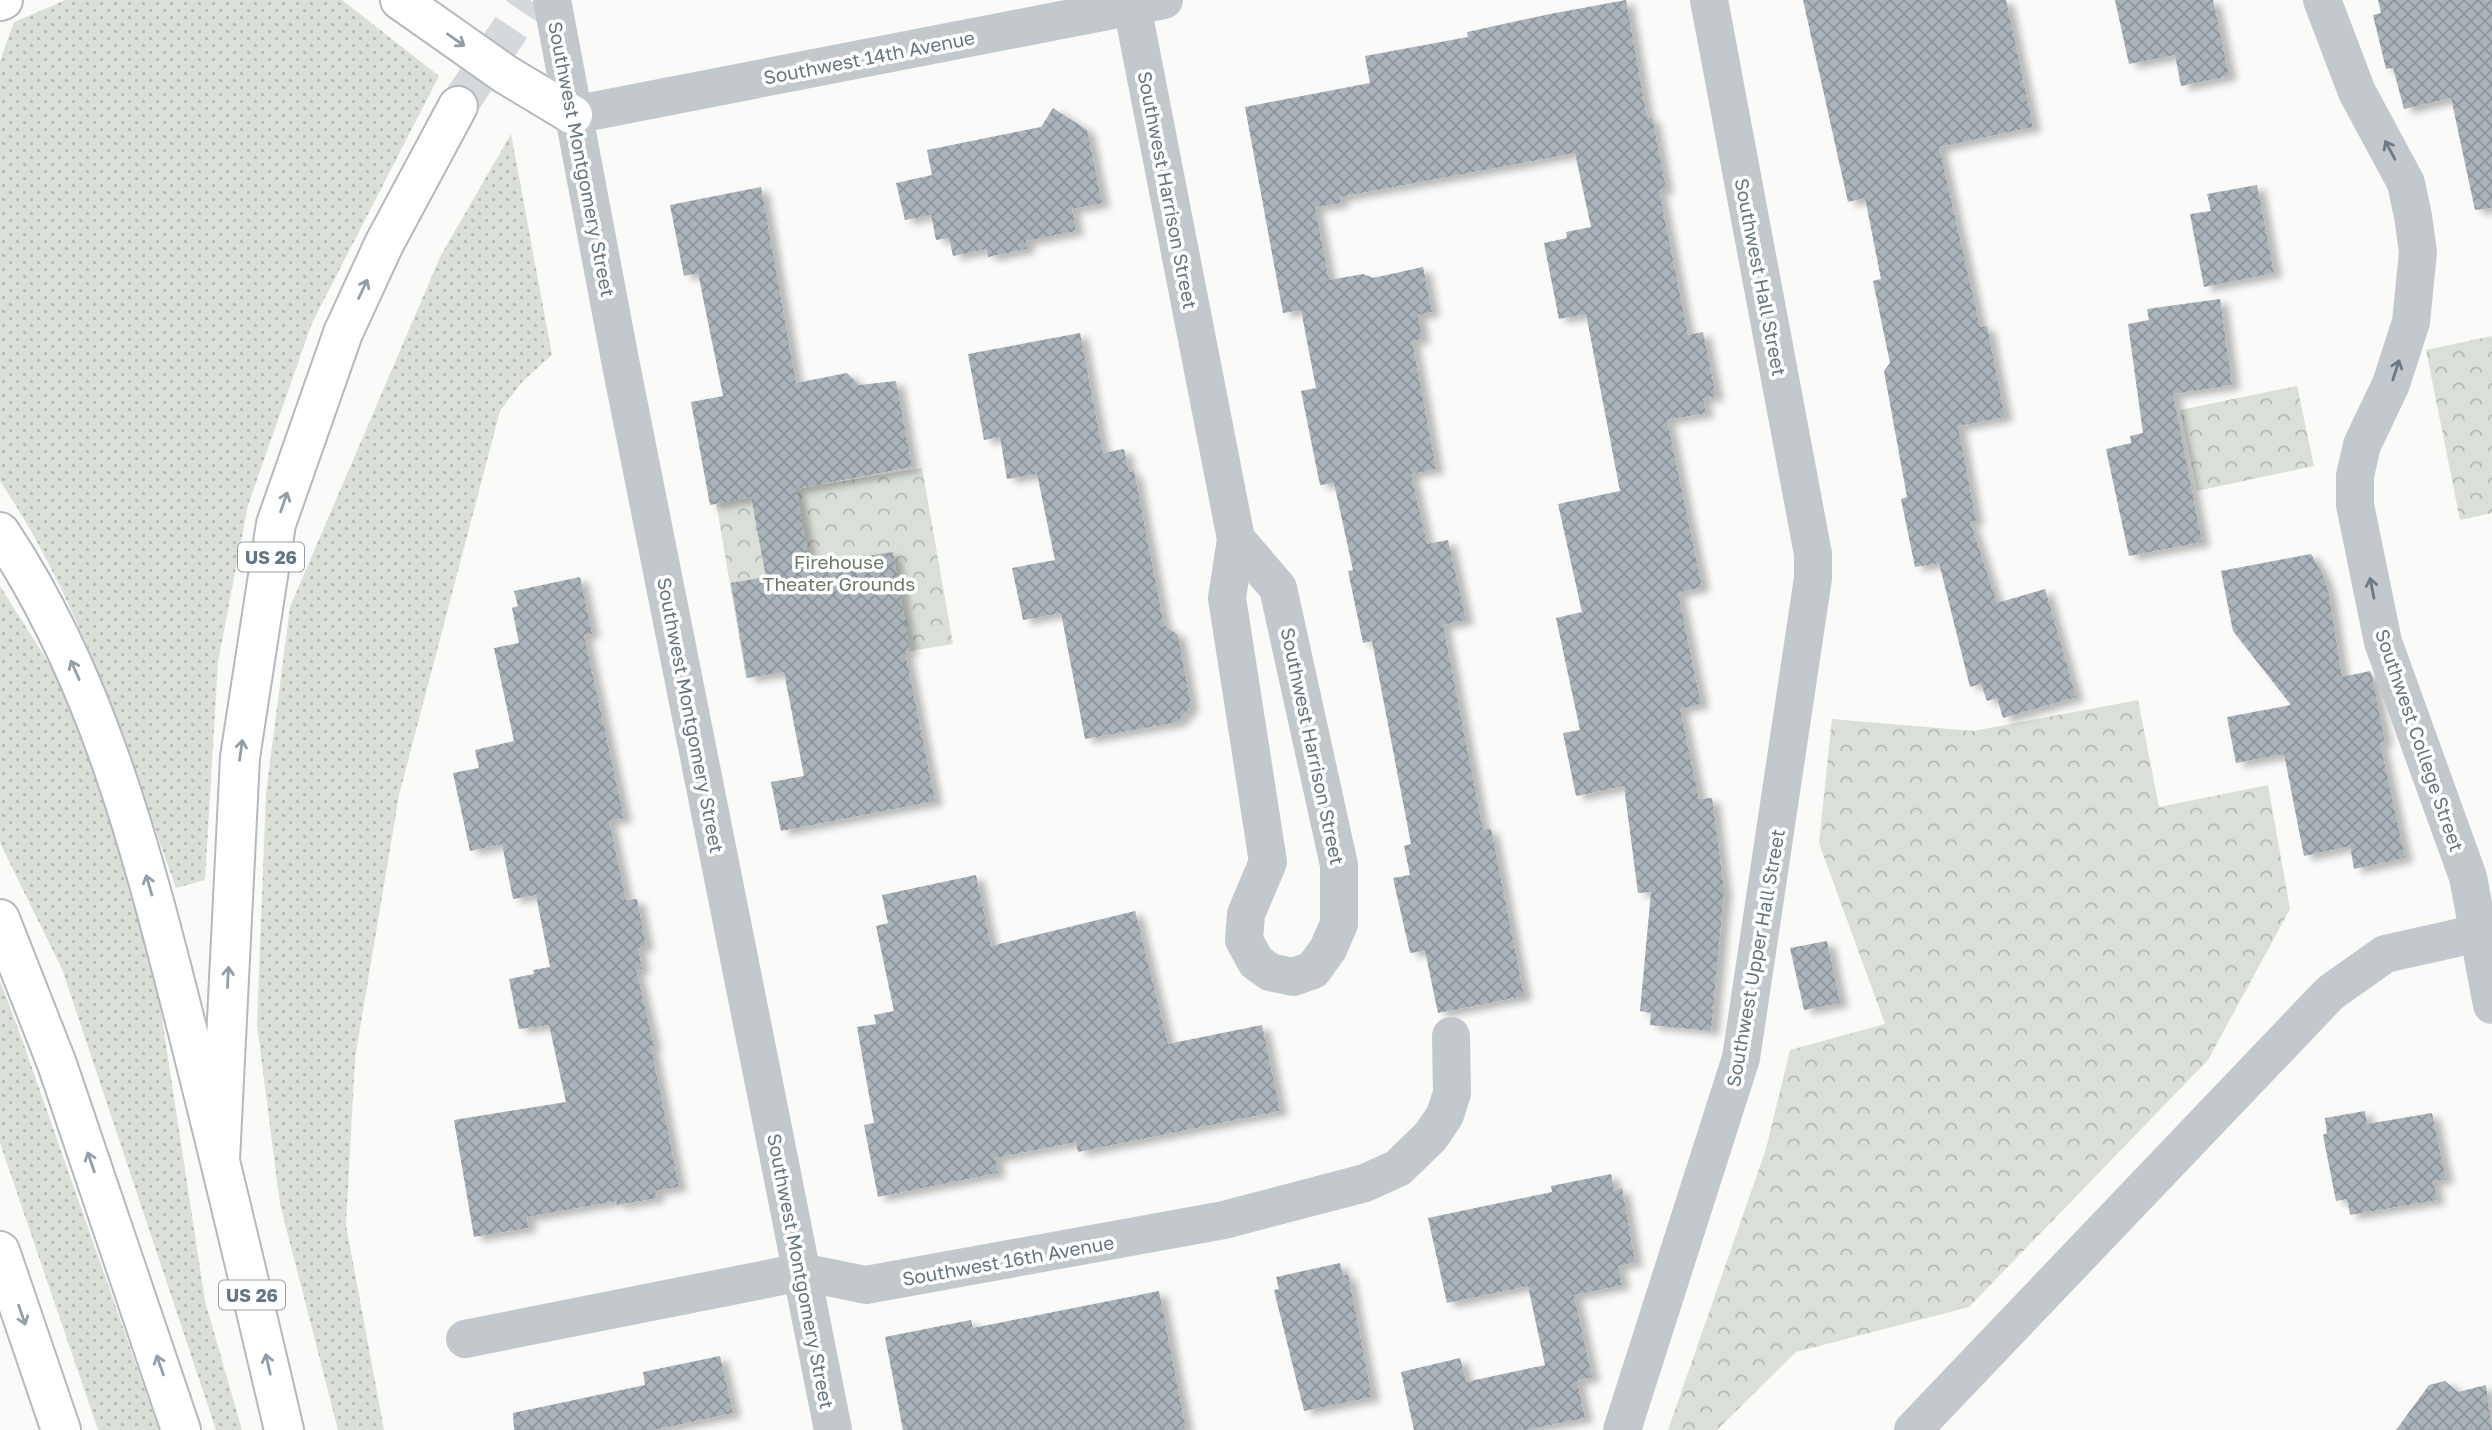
<svg xmlns="http://www.w3.org/2000/svg" width="2492" height="1430" font-family="'Golos Text',sans-serif">
  <style>
    .grass { fill: url(#grass-dots) }
    .forest { fill: url(#forest-crowns) }
    .building { fill: url(#building-cross-hatch); filter: url(#shadow) }
    .lines { fill: none; stroke-linecap: round; stroke-linejoin: round }
    .motorway-tunnel { stroke: #d5d9db; stroke-width: 38; stroke-dasharray: 38 19; stroke-linecap: butt }
    .secondary-casing { stroke: #b3babf; stroke-width: 42 }
    .motorway-casing { stroke: #b4b9bd; stroke-width: 42 }
    .minor { stroke: #c3c8cc; stroke-width: 38 }
    .tertiary { stroke: #c3c8cc; stroke-width: 38 }
    .secondary { stroke: #fff; stroke-width: 38 }
    .motorway { stroke: #fff; stroke-width: 38 }
    .oneway { stroke: #939fa8 }
    .oneway2 { stroke: #6a7a87 }
    .labels { text-anchor: middle; dominant-baseline: central; stroke-width: 7; stroke-linejoin: round; paint-order: stroke }
    .shield { fill: #fff; stroke: #939fa8; stroke-width: 2 }
    .shield-label { font-size: 18px; font-weight: bold; fill: #657683 }
    .street-label { font-size: 19px; fill: #657683; stroke: #fff }
    .park-label { font-size: 19px; fill: #687a64; stroke: #fff }
  </style>
  <defs>
    <pattern id="grass-dots" width="8" height="8" patternUnits="userSpaceOnUse" patternTransform="scale(1.75)"><rect width="8" height="8" fill="#dadfd7"/><path d="M2 2h.1M6 6h.1" fill="none" stroke="#b4b9b4" stroke-width="1.8" stroke-linecap="round"/></pattern>
    <pattern id="forest-crowns" width="20" height="18" patternUnits="userSpaceOnUse" patternTransform="scale(1.75)"><rect width="20" height="18" fill="#dadfd7"/><path d="M2 6a3 3 0 1 1 6 0M12 15a3 3 0 1 1 6 0" fill="none" stroke="#b4b9b4"/></pattern>
    <pattern id="building-cross-hatch" width="8" height="8" patternUnits="userSpaceOnUse" patternTransform="scale(1.75)"><rect width="8" height="8" fill="#aab3b9"/><path d="M0 0l8 8M0 8l8-8" fill="none" stroke="#8e969c"/></pattern>
    <filter id="shadow"><feDropShadow dx="8" dy="4.5" stdDeviation="3.5" flood-color="#0004"/></filter>
  </defs>
  <rect width="100%" height="100%" fill="#fafaf8"/>
  <g class="grass">
    <path d="M66 0H342L439 76 312 323 248 505 218 662 205 880 176 888C126 750 83 604 0 481V61L14 22Z"/>
    <polygon points="511,134 552,355 522,382 500,411 399,795 355,1058 346,1225 384,1430 338,1430 280,1204 257,1025 266,793 290,607 441,255"/>
    <polygon points="0,586 55,673 117,832 152,953 205,1301 242,1430 216,1430 62,969 0,843"/>
    <polygon points="0,981 19,1031 159,1430 98,1430 0,1143"/>
  </g>
  <g class="forest">
    <polygon points="2492,336 2492,513 2460,520 2426,350"/>
    <polygon points="2297,386 2314,466 2197,491 2180,410"/>
    <polygon points="922,468 953,644 746,678 716,502"/>
    <polygon points="2138,700 2159,807 2268,785 2290,909 2208,1060 1969,1307 1796,1352 1717,1430 1668,1430 1766,1149 1790,1050 1885,1024 1819,843 1832,719 1973,731"/>
  </g>
  <g class="building">
    <polygon points="1626,0 1647,118 1652,117 1666,189 1659,190 1688,335 1703,332 1716,396 1703,399 1706,413 1667,420 1702,587 1678,593 1701,704 1680,709 1699,799 1712,798 1724,890 1711,1031 1650,1025 1651,1013 1640,1011 1651,892 1638,893 1624,786 1576,796 1563,733 1580,730 1556,618 1582,612 1558,504 1620,491 1586,314 1559,319 1544,243 1567,238 1566,232 1591,227 1575,153 1340,197 1341,203 1315,207 1329,280 1363,274 1373,278 1423,267 1432,312 1418,315 1422,339 1412,341 1436,469 1411,474 1427,544 1448,540 1466,620 1443,625 1483,830 1491,829 1524,996 1438,1013 1425,951 1410,953 1393,878 1410,875 1404,846 1411,844 1372,641 1363,643 1348,571 1353,570 1334,483 1320,485 1301,391 1316,388 1301,310 1283,313 1245,107 1370,83 1365,56 1468,37 1467,32 1550,14"/>
    <polygon points="1803,0 2006,0 2033,127 1939,147 1980,327 1987,326 2005,417 1958,426 1976,521 1970,521 1997,603 2045,589 2076,697 2003,718 1997,698 1987,701 1981,684 1970,687 1939,563 1915,567 1901,499 1907,497 1884,371 1890,363 1873,281 1881,279 1865,198 1848,202"/>
    <polygon points="2115,0 2213,0 2229,76 2181,86 2175,55 2129,64"/>
    <polygon points="2378,0 2492,0 2492,208 2475,210 2451,98 2404,109 2393,68 2386,69 2373,15 2381,13"/>
    <polygon points="1053,108 1087,130 1102,203 1072,209 1076,231 1026,241 1027,249 988,257 986,249 953,256 949,238 936,240 931,215 905,220 896,183 932,175 927,150 1041,127"/>
    <polygon points="2257,185 2274,273 2204,287 2190,214 2211,211 2207,194"/>
    <polygon points="761,187 796,383 847,373 859,385 896,381 912,467 796,489 810,565 893,552 910,651 905,652 935,801 781,831 771,782 804,776 784,672 747,678 731,583 766,577 751,497 710,505 691,402 723,396 698,273 684,276 670,205"/>
    <polygon points="2220,299 2232,385 2173,394 2202,542 2129,556 2106,449 2131,443 2130,436 2143,433 2128,324 2149,320 2147,309"/>
    <polygon points="1080,333 1103,453 1124,449 1129,472 1134,471 1164,625 1178,635 1191,706 1178,722 1085,739 1061,613 1023,620 1012,568 1055,560 1037,474 1007,479 1000,437 984,440 968,354"/>
    <polygon points="2311,554 2324,577 2329,595 2342,677 2370,671 2372,675 2385,742 2380,743 2405,858 2354,869 2350,846 2304,856 2284,754 2236,763 2227,717 2291,705 2233,631 2221,571"/>
    <polygon points="580,577 592,634 584,635 624,818 609,821 626,900 637,899 646,946 638,948 642,969 636,970 654,1046 651,1046 679,1187 655,1191 657,1198 617,1205 616,1201 527,1217 528,1228 474,1237 454,1120 566,1102 549,1025 519,1029 509,979 534,974 533,970 550,967 536,895 513,899 502,844 470,851 453,773 479,768 475,750 514,741 494,648 519,643 512,608 518,606 514,591"/>
    <polygon points="976,875 991,946 1135,911 1168,1044 1262,1025 1280,1111 1078,1152 1076,1142 995,1158 998,1173 878,1197 864,1125 874,1123 857,1027 876,1024 874,1015 894,1011 876,926 888,923 882,895"/>
    <polygon points="1827,941 1840,1003 1804,1010 1790,948"/>
    <polygon points="2365,1111 2367,1124 2432,1113 2446,1180 2433,1181 2437,1200 2350,1215 2347,1199 2336,1201 2323,1135 2327,1133 2325,1118"/>
    <polygon points="1611,1174 1614,1190 1622,1188 1635,1262 1618,1266 1622,1285 1574,1295 1592,1377 1577,1381 1585,1418 1525,1430 1414,1430 1401,1372 1460,1358 1466,1382 1545,1365 1528,1286 1447,1303 1428,1218 1552,1192 1551,1186"/>
    <polygon points="1340,1263 1343,1276 1348,1274 1372,1397 1304,1411 1274,1290 1279,1289 1276,1277"/>
    <polygon points="1159,1291 1186,1430 903,1430 885,1337 971,1320 973,1328"/>
    <polygon points="720,1356 733,1413 654,1430 514,1430 513,1413 645,1385 643,1372"/>
    <polygon points="2445,1381 2458,1392 2486,1385 2492,1430 2396,1430 2429,1385"/>
  </g>
  <g class="lines">
    <polyline class="motorway-tunnel" points="458,106 530,0"/>
    <defs>
      <polyline id="secondary" points="400,0 505,74 573,115"/>
      <g id="motorway">
        <polyline points="0,1 3,0"/>
        <path d="M0 532C96 675 140 844 182 1009 218 1149 251 1289 284 1430"/>
        <polyline points="0,919 57,1064 181,1430"/>
        <polyline points="220,1160 240,757 276,524 343,333 384,244 458,106"/>
        <polyline points="0,1251 61,1430"/>
      </g>
    </defs>
    <use href="#secondary" class="secondary-casing"/>
    <use href="#motorway" class="motorway-casing"/>
    <g class="minor">
      <polyline points="2322,0 2357,92 2406,183 2413,216 2418,252 2411,322 2391,384 2362,445 2355,476 2355,505 2383,642 2468,877 2492,1005"/>
      <polyline points="1132,6 1236,539"/>
      <polyline points="573,115 1164,0"/>
      <polygon points="1236,539 1278,588 1339,865 1339,924 1328,949 1313,970 1293,977 1270,972 1256,962 1244,940 1246,914 1268,862 1227,598"/>
      <polyline points="465,1339 802,1272 866,1285 1224,1220 1365,1183 1398,1168 1431,1136 1445,1115 1452,1093 1451,1036"/>
      <polyline points="1622,1430 1741,1058 1813,578 1813,554 1709,0"/>
      <polyline points="1913,1430 2330,993 2385,954 2492,930"/>
    </g>
    <polyline class="tertiary" points="552,0 620,360 833,1430"/>
    <use href="#secondary" class="secondary"/>
    <use href="#motorway" class="motorway"/>
  </g>
  <defs><path id="oneway-shaft" d="M-6 0H5M1.5-3L5.5 0L1.5 3" fill="none" stroke-width="1.6" stroke-linecap="round" stroke-linejoin="round" transform="scale(1.75)"/></defs>
  <g class="oneway">
    <use href="#oneway-shaft" transform="translate(456 40) rotate(35)"/>
    <use href="#oneway-shaft" transform="translate(363 289) rotate(-65)"/>
    <use href="#oneway-shaft" transform="translate(284 502) rotate(-71)"/>
    <use href="#oneway-shaft" transform="translate(75 670) rotate(-114)"/>
    <use href="#oneway-shaft" transform="translate(241 750) rotate(-82)"/>
    <use href="#oneway-shaft" transform="translate(149 885) rotate(-106)"/>
    <use href="#oneway-shaft" transform="translate(228 977) rotate(-87)"/>
    <use href="#oneway-shaft" transform="translate(91 1162) rotate(-109)"/>
    <use href="#oneway-shaft" transform="translate(22 1315) rotate(71)"/>
    <use href="#oneway-shaft" transform="translate(268 1364) rotate(-103)"/>
    <use href="#oneway-shaft" transform="translate(160 1365) rotate(-109)"/>
  </g>
  <g class="oneway2">
    <use href="#oneway-shaft" transform="translate(2390 150) rotate(-118)"/>
    <use href="#oneway-shaft" transform="translate(2396 370) rotate(-72)"/>
    <use href="#oneway-shaft" transform="translate(2372 588) rotate(-101)"/>
  </g>
  <g class="labels">
    <g class="shield">
      <rect x="238" y="542.5" width="66" height="29" rx="5"/>
      <rect x="219" y="1280.5" width="66" height="29" rx="5"/>
    </g>
    <g class="shield-label">
      <text x="271" y="557">US 26</text>
      <text x="252" y="1295">US 26</text>
    </g>
    <g class="street-label">
      <text transform="translate(869 57) rotate(-11)">Southwest 14th Avenue</text>
      <text transform="translate(582 159) rotate(79)">Southwest Montgomery Street</text>
      <text transform="translate(1168 190) rotate(79)">Southwest Harrison Street</text>
      <text transform="translate(1761 277) rotate(79)">Southwest Hall Street</text>
      <text transform="translate(691 715) rotate(79)">Southwest Montgomery Street</text>
      <text transform="translate(2420 740) rotate(71)">Southwest College Street</text>
      <text transform="translate(1313 746) rotate(78)">Southwest Harrison Street</text>
      <text transform="translate(1755 958) rotate(-80)">Southwest Upper Hall Street</text>
      <text transform="translate(1008 1260) rotate(-10)">Southwest 16th Avenue</text>
      <text transform="translate(801 1271) rotate(79)">Southwest Montgomery Street</text>
    </g>
    <g class="park-label">
      <text x="839" y="561">Firehouse<tspan x="839" dy="22">Theater Grounds</tspan></text>
    </g>
  </g>
</svg>
